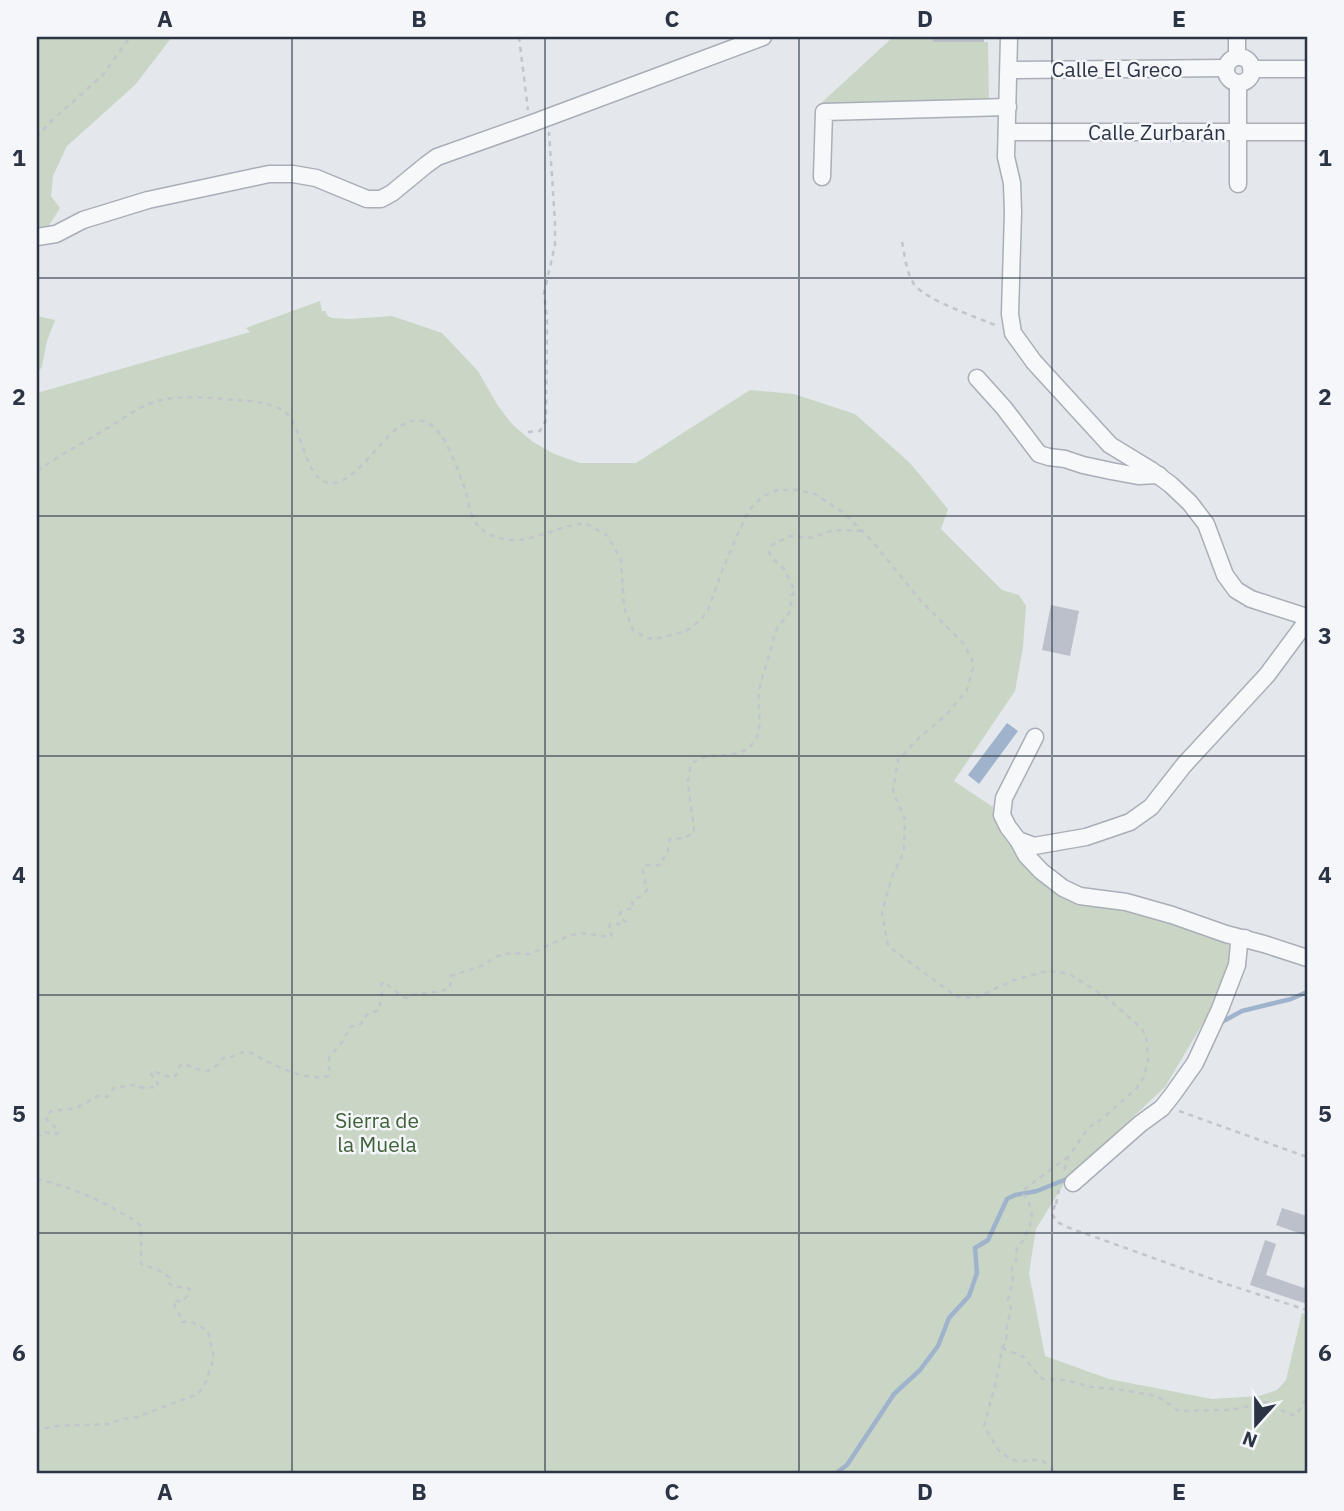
<svg xmlns="http://www.w3.org/2000/svg" width="1344" height="1511" font-family="'IBM Plex Sans',sans-serif">
  <style>
    .green { fill: #c9d6c5 }
    .water { fill: #9fb4cc }
    .lines { fill: none; stroke-linecap: round; stroke-linejoin: round }
    .stream { stroke: #9fb4cc; stroke-width: 4.5 }
    .building { fill: #bbc0ca }
    .minor-casing { stroke: #a9aeb7; stroke-width: 19 }
    .path { stroke: #c2c5cb; stroke-width: 2.5; stroke-dasharray: 5 5; stroke-linecap: butt }
    .minor { stroke: #f7f8fa; stroke-width: 16 }
    .grid { fill: none; stroke: #2b3445; stroke-width: 2; stroke-opacity: 0.55 }
    .labels { text-anchor: middle; dominant-baseline: central; stroke-width: 5; stroke-linejoin: round; paint-order: stroke }
    .street-label { font-size: 21px; fill: #2b3445; stroke: #f4f6f9 }
    .park-label { font-size: 21px; fill: #3f6138; stroke: #f4f6f9 }
    .neatline { fill: none; stroke: #2b3445; stroke-width: 2.5 }
    .grid-label { font-size: 23px; text-anchor: middle; font-weight: bold; fill: #2b3445 }
  </style>
  <rect width="100%" height="100%" fill="#e4e7ec"/>
  <g class="green">
    <polygon points="37,37 172,37 135,85 67,146 53,176 51,196 60,208 48,227 37,228"/>
    <polygon points="893,37 933,37 934,42 988,42 989,104 817,107"/>
    <polygon points="320,301 322,311 325,311 328,316 332,318 350,319 392,316 442,333 478,371 498,406 513,425 533,442 554,454 580,463 636,463 750,390 794,394 855,414 910,463 948,509 941,529 1002,590 1019,595 1026,606 1023,647 1015,691 954,781 993,807 1001,829 1038,873 1133,909 1228,942 1231,957 1206,1018 1165,1087 1067,1179 1036,1229 1029,1273 1045,1356 1109,1379 1212,1399 1259,1396 1277,1390 1286,1380 1302,1313 1307,1314 1307,1474 37,1474 37,393 250,332 246,328"/>
    <polygon points="37,316 55,320 47,341 42,366 37,375"/>
  </g>
  <polygon class="water" points="1007,723 1018,731 979,784 968,775"/>
  <g class="lines">
    <g class="stream">
      <polyline points="1220,1023 1242,1011 1291,999 1307,992"/>
      <polyline points="835,1474 847,1465 894,1394 920,1370 938,1346 949,1318 969,1296 977,1273 975,1248 988,1240 1007,1199 1015,1195 1037,1191 1069,1178"/>
    </g>
  </g>
  <g class="building">
    <rect x="933" y="37" width="51" height="5"/>
    <polygon points="1051,605 1079,611 1070,656 1042,650"/>
    <polygon points="1282,1208 1307,1216 1307,1236 1276,1225"/>
    <polygon points="1265,1240 1276,1244 1266,1275 1304,1288 1307,1281 1307,1304 1250,1285"/>
  </g>
  <g class="lines">
    <defs>
      <g id="minor">
        <polyline points="1009,37 1006,157 1012,183 1013,212 1010,314 1013,333 1034,362 1110,445 1151,470 1171,485 1190,503 1206,524 1225,575 1236,590 1251,599 1307,617"/>
        <polyline points="1237,57 1237,37"/>
        <circle cx="1239" cy="70" r="13"/>
        <polyline points="1251,69 1307,69"/>
        <polyline points="1009,70 1226,68"/>
        <polyline points="1007,132 1307,132"/>
        <polyline points="822,177 824,112 1008,107"/>
        <polyline points="1238,184 1238,83"/>
        <polyline points="37,237 56,234 83,220 148,200 269,174 293,174 316,178 367,199 381,199 392,193 426,165 437,157 530,124 763,37"/>
        <polyline points="977,378 1004,408 1039,454 1049,457 1065,459 1083,465 1111,471 1138,476 1159,475"/>
        <polyline points="1035,737 1004,798 1002,815 1008,827 1018,840 1034,846 1086,837 1130,822 1151,807 1184,765 1267,675 1307,621"/>
        <polyline points="1018,840 1026,855 1041,871 1063,888 1080,896 1126,902 1172,915 1226,934 1264,944 1307,958"/>
        <polyline points="1073,1183 1140,1124 1162,1108 1173,1094 1195,1063 1220,1009 1237,965 1239,944 1245,938"/>
      </g>
    </defs>
    <use href="#minor" class="minor-casing"/>
    <g class="path">
      <polyline points="519,37 528,110"/>
      <polyline points="37,138 48,124 103,75 130,37"/>
      <path d="M902 242C905 256 906 272 914 284 923 299 979 318 997 326"/>
      <polyline points="528,432 540,431 546,420 547,319 544,293 555,245 555,222 549,132"/>
      <path d="M37 471C60 455 85 442 109 427 126 417 142 404 161 400 181 395 214 398 235 400 251 401 273 402 286 413 304 428 304 486 334 483 367 479 392 406 428 423 446 432 459 473 466 492 468 500 469 510 473 518 480 534 501 541 518 540 532 539 545 533 559 529 567 526 576 525 585 523L608 536 621 560 624 607 633 630 647 638 655 639 684 632 691 628 703 617 708 610 722 571 740 529 749 510 763 496 778 490H798L815 494 844 513 873 542 920 600 963 643 972 660 973 668 967 690 947 714 919 738 898 760 893 792 905 819 904 851 892 877 882 912 888 946 957 997 975 998 1014 980 1047 971 1059 972 1071 975 1106 997 1139 1026 1146 1035 1148 1060 1144 1077 1136 1089 1102 1119 1089 1127 1069 1156 1064 1170"/>
      <polyline points="1179,1111 1307,1157"/>
      <path d="M37 1138 44 1132 57 1134 59 1131 47 1120V1114L51 1111C57 1110 63 1110 70 1109 80 1108 89 1101 98 1096L107 1097 114 1088 133 1085 144 1088 158 1087V1084L151 1074 153 1071 173 1078 176 1075 179 1067 182 1064C202 1068 207 1080 223 1058 233 1059 241 1050 249 1052 254 1054 260 1058 264 1060 283 1069 307 1081 329 1076V1058L343 1041 350 1027 361 1024 366 1015 379 1010 382 992 381 985 383 982C389 985 401 997 406 998 409 998 413 995 416 994 428 992 439 993 450 988L451 976 481 966 498 956 511 953 530 954 568 936 581 933 610 937 612 935 609 931 610 924H621L626 922 620 917V913L624 910 634 908 632 901 643 895 647 890 643 870 644 866C650 863 657 867 662 864L663 859 668 852V845L670 839 685 838 694 832C694 815 682 776 693 763 706 749 738 763 753 743 765 728 756 708 759 691 762 676 767 663 771 649 773 644 773 638 775 633 779 623 787 618 790 611 791 606 791 600 792 595L795 592 785 570 772 558 769 552 772 545 790 536 815 538C829 528 844 530 861 531"/>
      <path d="M37 1179C66 1186 92 1196 118 1211 127 1216 134 1219 141 1226V1264L158 1270 169 1277 168 1283C175 1287 182 1287 190 1289L187 1296 182 1302 174 1300C174 1309 180 1313 182 1322L190 1321 208 1331 214 1358 205 1384 198 1394 137 1417C127 1418 117 1420 109 1424 90 1426 53 1423 38 1431L37 1430"/>
      <polyline points="1056,1204 1059,1190"/>
      <polyline points="1055,1205 1052,1214 1057,1222 1067,1227 1223,1283 1307,1310"/>
      <polyline points="1002,1348 1024,1357 1038,1375 1043,1379 1065,1380 1091,1387 1116,1389 1151,1395 1160,1398 1179,1411 1231,1410 1268,1402 1274,1405 1283,1411 1295,1416 1303,1405 1307,1394"/>
      <polyline points="1063,1474 1053,1470 1043,1461 1037,1460 1017,1461 1011,1459 999,1451 984,1426 997,1378 1002,1348 1006,1342 1007,1326 1011,1309 1008,1300 1013,1279 1012,1267 1016,1261 1016,1253 1018,1245 1022,1242 1030,1225 1032,1211 1028,1201 1023,1194 1023,1190 1069,1156"/>
    </g>
    <use href="#minor" class="minor"/>
  </g>
  <path class="grid" d="M292 37V1474M545 37V1474M799 37V1474M1052 37V1474M37 278H1307M37 516H1307M37 756H1307M37 995H1307M37 1233H1307"/>
  <g class="labels">
    <g class="street-label">
      <text x="1117" y="69">Calle El Greco</text>
      <text x="1157" y="132">Calle Zurbarán</text>
    </g>
    <g class="park-label">
      <text x="377" y="1120">Sierra de<tspan x="377" dy="24">la Muela</tspan></text>
    </g>
  </g>
  <rect width="1344" height="1511" fill="none" stroke="#f4f6f9" stroke-width="77"/>
  <g transform="translate(1256 1424) rotate(201)" stroke="#f4f6f9" stroke-width="5" paint-order="stroke">
  <path d="M0-5L12 26L0 18L-12 26Z" fill="#2b3445"/>
  <text y="-10" font-size="19" font-weight="bold" text-anchor="middle" fill="#2b3445">N</text>
  </g>
  <rect x="38" y="38" width="1268" height="1434" class="neatline"/>
  <g class="grid-label">
    <text x="165" y="27">A</text>
    <text x="419" y="27">B</text>
    <text x="672" y="27">C</text>
    <text x="925" y="27">D</text>
    <text x="1179" y="27">E</text>
    <text x="19" y="166">1</text>
    <text x="1325" y="166">1</text>
    <text x="19" y="405">2</text>
    <text x="1325" y="405">2</text>
    <text x="19" y="644">3</text>
    <text x="1325" y="644">3</text>
    <text x="19" y="883">4</text>
    <text x="1325" y="883">4</text>
    <text x="19" y="1122">5</text>
    <text x="1325" y="1122">5</text>
    <text x="19" y="1361">6</text>
    <text x="1325" y="1361">6</text>
    <text x="165" y="1500">A</text>
    <text x="419" y="1500">B</text>
    <text x="672" y="1500">C</text>
    <text x="925" y="1500">D</text>
    <text x="1179" y="1500">E</text>
  </g>
</svg>
